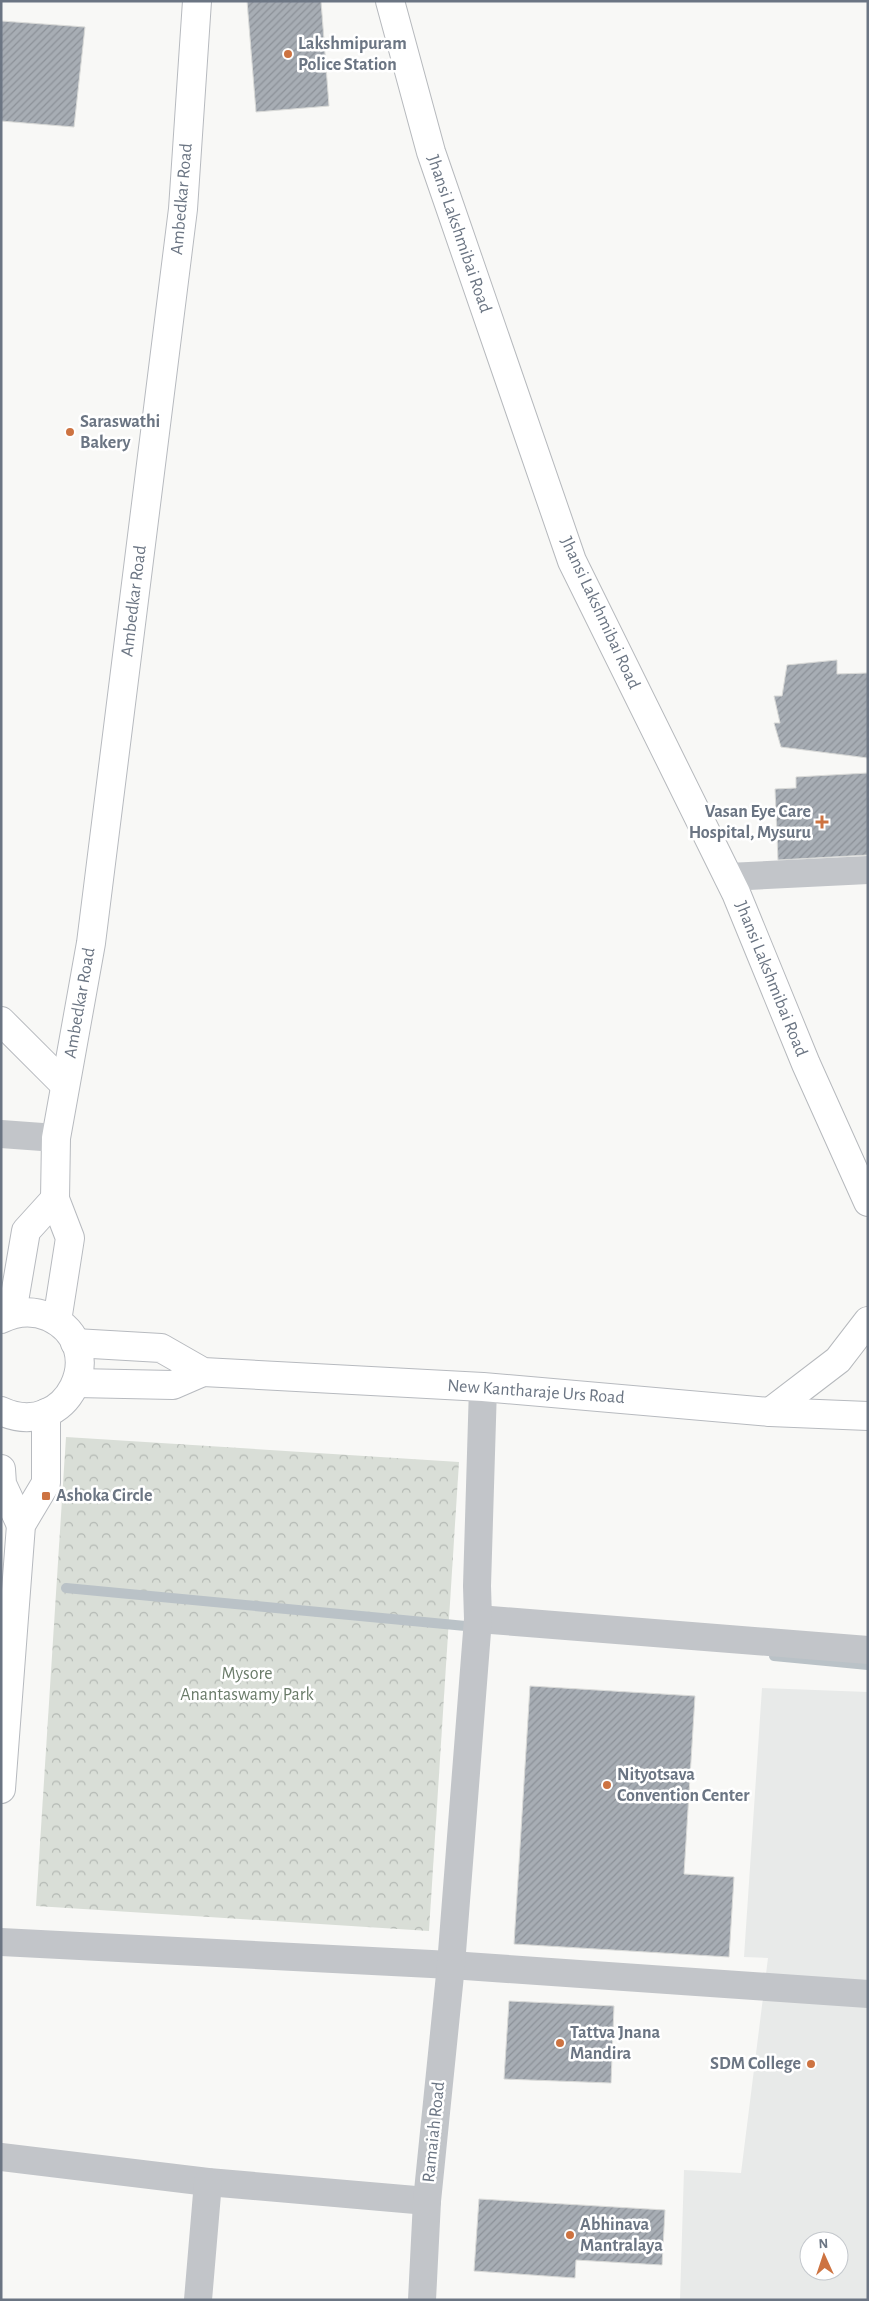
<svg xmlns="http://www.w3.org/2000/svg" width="869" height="2301" font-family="'Alegreya Sans',sans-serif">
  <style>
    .built { fill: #e8eae9; fill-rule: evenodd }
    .forest { fill: url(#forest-crowns) }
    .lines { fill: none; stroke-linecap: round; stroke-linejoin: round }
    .stream { stroke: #bac2c7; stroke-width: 10 }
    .building { fill: url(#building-hatch); stroke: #d9dad8 }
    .secondary-casing { stroke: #b7babf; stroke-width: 30 }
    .primary-casing { stroke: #b6b9bd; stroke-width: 30 }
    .street { stroke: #c2c5c9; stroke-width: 28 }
    .secondary { stroke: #fff; stroke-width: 28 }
    .primary { stroke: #fff; stroke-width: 28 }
    .poi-dot { fill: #cd7341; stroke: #fff; stroke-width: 2 }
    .labels { text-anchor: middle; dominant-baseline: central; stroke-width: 5; stroke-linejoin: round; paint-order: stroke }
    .poi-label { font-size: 18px; font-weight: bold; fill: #6b7583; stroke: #fff; text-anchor: start }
    .street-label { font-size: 18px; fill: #6b7583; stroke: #fff }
    .park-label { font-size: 18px; fill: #6a7b69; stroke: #fff }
  </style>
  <defs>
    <pattern id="forest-crowns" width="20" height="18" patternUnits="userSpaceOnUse" patternTransform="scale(1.25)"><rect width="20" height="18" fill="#d9ded7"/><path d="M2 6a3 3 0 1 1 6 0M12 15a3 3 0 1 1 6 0" fill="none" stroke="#b4b9b4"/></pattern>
    <pattern id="building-hatch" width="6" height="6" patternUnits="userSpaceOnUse" patternTransform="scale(1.25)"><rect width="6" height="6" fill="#a7adb4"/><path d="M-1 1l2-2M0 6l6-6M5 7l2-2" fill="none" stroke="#8c9198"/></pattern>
  </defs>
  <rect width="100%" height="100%" fill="#f8f8f6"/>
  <path class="built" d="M762 1688 868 1692V2300H680L684 2170 741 2173 768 1958 744 1957ZM809 2241H839V2271H809Z"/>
  <polygon class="forest" points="66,1437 459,1462 429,1931 36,1906"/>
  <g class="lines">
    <g class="stream">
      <polyline points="66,1588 476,1627"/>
      <polyline points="774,1656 868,1665"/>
    </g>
  </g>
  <g class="building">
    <polygon points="247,1 321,1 329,106 256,112"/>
    <polygon points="1,21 85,27 74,127 1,121"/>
    <polygon points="837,660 837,674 868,673 868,758 781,747 774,723 780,723 774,696 782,696 787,665"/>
    <polygon points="868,773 868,855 778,860 775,789 796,788 796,777"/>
    <polygon points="530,1686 695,1696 684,1874 734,1877 729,1957 514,1944"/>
    <polygon points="509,2001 614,2006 611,2083 504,2079"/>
    <polygon points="479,2199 665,2210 662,2265 576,2260 575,2278 474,2271"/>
  </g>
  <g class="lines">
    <defs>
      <g id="secondary">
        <polyline points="1,1021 65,1085"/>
        <polyline points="12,1313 26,1231 55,1199"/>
        <path d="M1 1319C17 1311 33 1310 49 1317 113 1347 67 1442 1 1411"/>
        <polyline points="57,1321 70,1238 55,1199 56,1138 91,943 183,209 197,1"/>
        <polyline points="75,1343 161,1348 203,1372 483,1387 770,1412 868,1416"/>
        <polyline points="76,1383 173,1385 203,1372"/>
        <polyline points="1,1469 2,1484 21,1525"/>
        <polyline points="1,1789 21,1525 46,1483 46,1413"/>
      </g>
      <g id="primary">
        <polyline points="390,1 431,152 572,561 736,893 806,1064 868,1202"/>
        <polyline points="770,1412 838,1360 868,1321"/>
      </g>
    </defs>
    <use href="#secondary" class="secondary-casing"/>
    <use href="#primary" class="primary-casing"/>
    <g class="street">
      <polyline points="728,877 868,870"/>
      <polyline points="1,1134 56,1138"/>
      <polyline points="478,1619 868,1650"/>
      <polyline points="1,1942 451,1965 868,1994"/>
      <polyline points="1,2157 208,2182 427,2201"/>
      <polyline points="198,2300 208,2182"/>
      <polyline points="422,2300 427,2201 451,1965 478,1619 477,1586 483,1387"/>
    </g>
    <use href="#secondary" class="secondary"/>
    <use href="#primary" class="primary"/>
  </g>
  <g class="poi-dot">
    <circle cx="288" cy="54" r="5"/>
    <circle cx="70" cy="432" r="5"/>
    <path d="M819.5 814.5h5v5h5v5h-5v5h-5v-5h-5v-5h5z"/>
    <rect x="41" y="1491" width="10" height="10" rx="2.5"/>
    <circle cx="607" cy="1785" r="5"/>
    <circle cx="560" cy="2043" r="5"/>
    <circle cx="811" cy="2064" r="5"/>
    <circle cx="570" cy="2235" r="5"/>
  </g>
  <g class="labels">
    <g class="poi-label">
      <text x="298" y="44">Lakshmipuram<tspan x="298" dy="21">Police Station</tspan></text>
      <text x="80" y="422">Saraswathi<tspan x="80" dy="21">Bakery</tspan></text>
      <text x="811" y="812" text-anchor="end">Vasan Eye Care<tspan x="811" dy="21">Hospital, Mysuru</tspan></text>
      <text x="56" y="1496">Ashoka Circle</text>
      <text x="617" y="1775">Nityotsava<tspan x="617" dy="21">Convention Center</tspan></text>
      <text x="570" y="2033">Tattva Jnana<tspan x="570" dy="21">Mandira</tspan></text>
      <text x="801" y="2064" text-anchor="end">SDM College</text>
      <text x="580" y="2225">Abhinava<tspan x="580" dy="21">Mantralaya</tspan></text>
    </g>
    <g class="street-label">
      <text transform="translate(182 199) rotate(-85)">Ambedkar Road</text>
      <text transform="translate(459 234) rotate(71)">Jhansi Lakshmibai Road</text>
      <text transform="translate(134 601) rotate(-83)">Ambedkar Road</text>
      <text transform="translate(600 613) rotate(65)">Jhansi Lakshmibai Road</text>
      <text transform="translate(771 979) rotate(68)">Jhansi Lakshmibai Road</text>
      <text transform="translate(80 1003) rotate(-80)">Ambedkar Road</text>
      <text transform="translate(536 1392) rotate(4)">New Kantharaje Urs Road</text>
      <text transform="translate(434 2132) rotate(-84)">Ramaiah Road</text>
    </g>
    <g class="park-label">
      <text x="247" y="1674">Mysore<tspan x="247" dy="21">Anantaswamy Park</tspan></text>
    </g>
  </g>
  <rect width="869" height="2301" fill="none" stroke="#6b7583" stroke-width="5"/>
  <g transform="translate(824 2256) rotate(357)"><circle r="24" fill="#ffffff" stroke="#c4c8cd"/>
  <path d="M0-4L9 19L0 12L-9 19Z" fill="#cd7341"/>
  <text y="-8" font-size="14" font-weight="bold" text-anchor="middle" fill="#6b7583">N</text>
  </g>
</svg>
